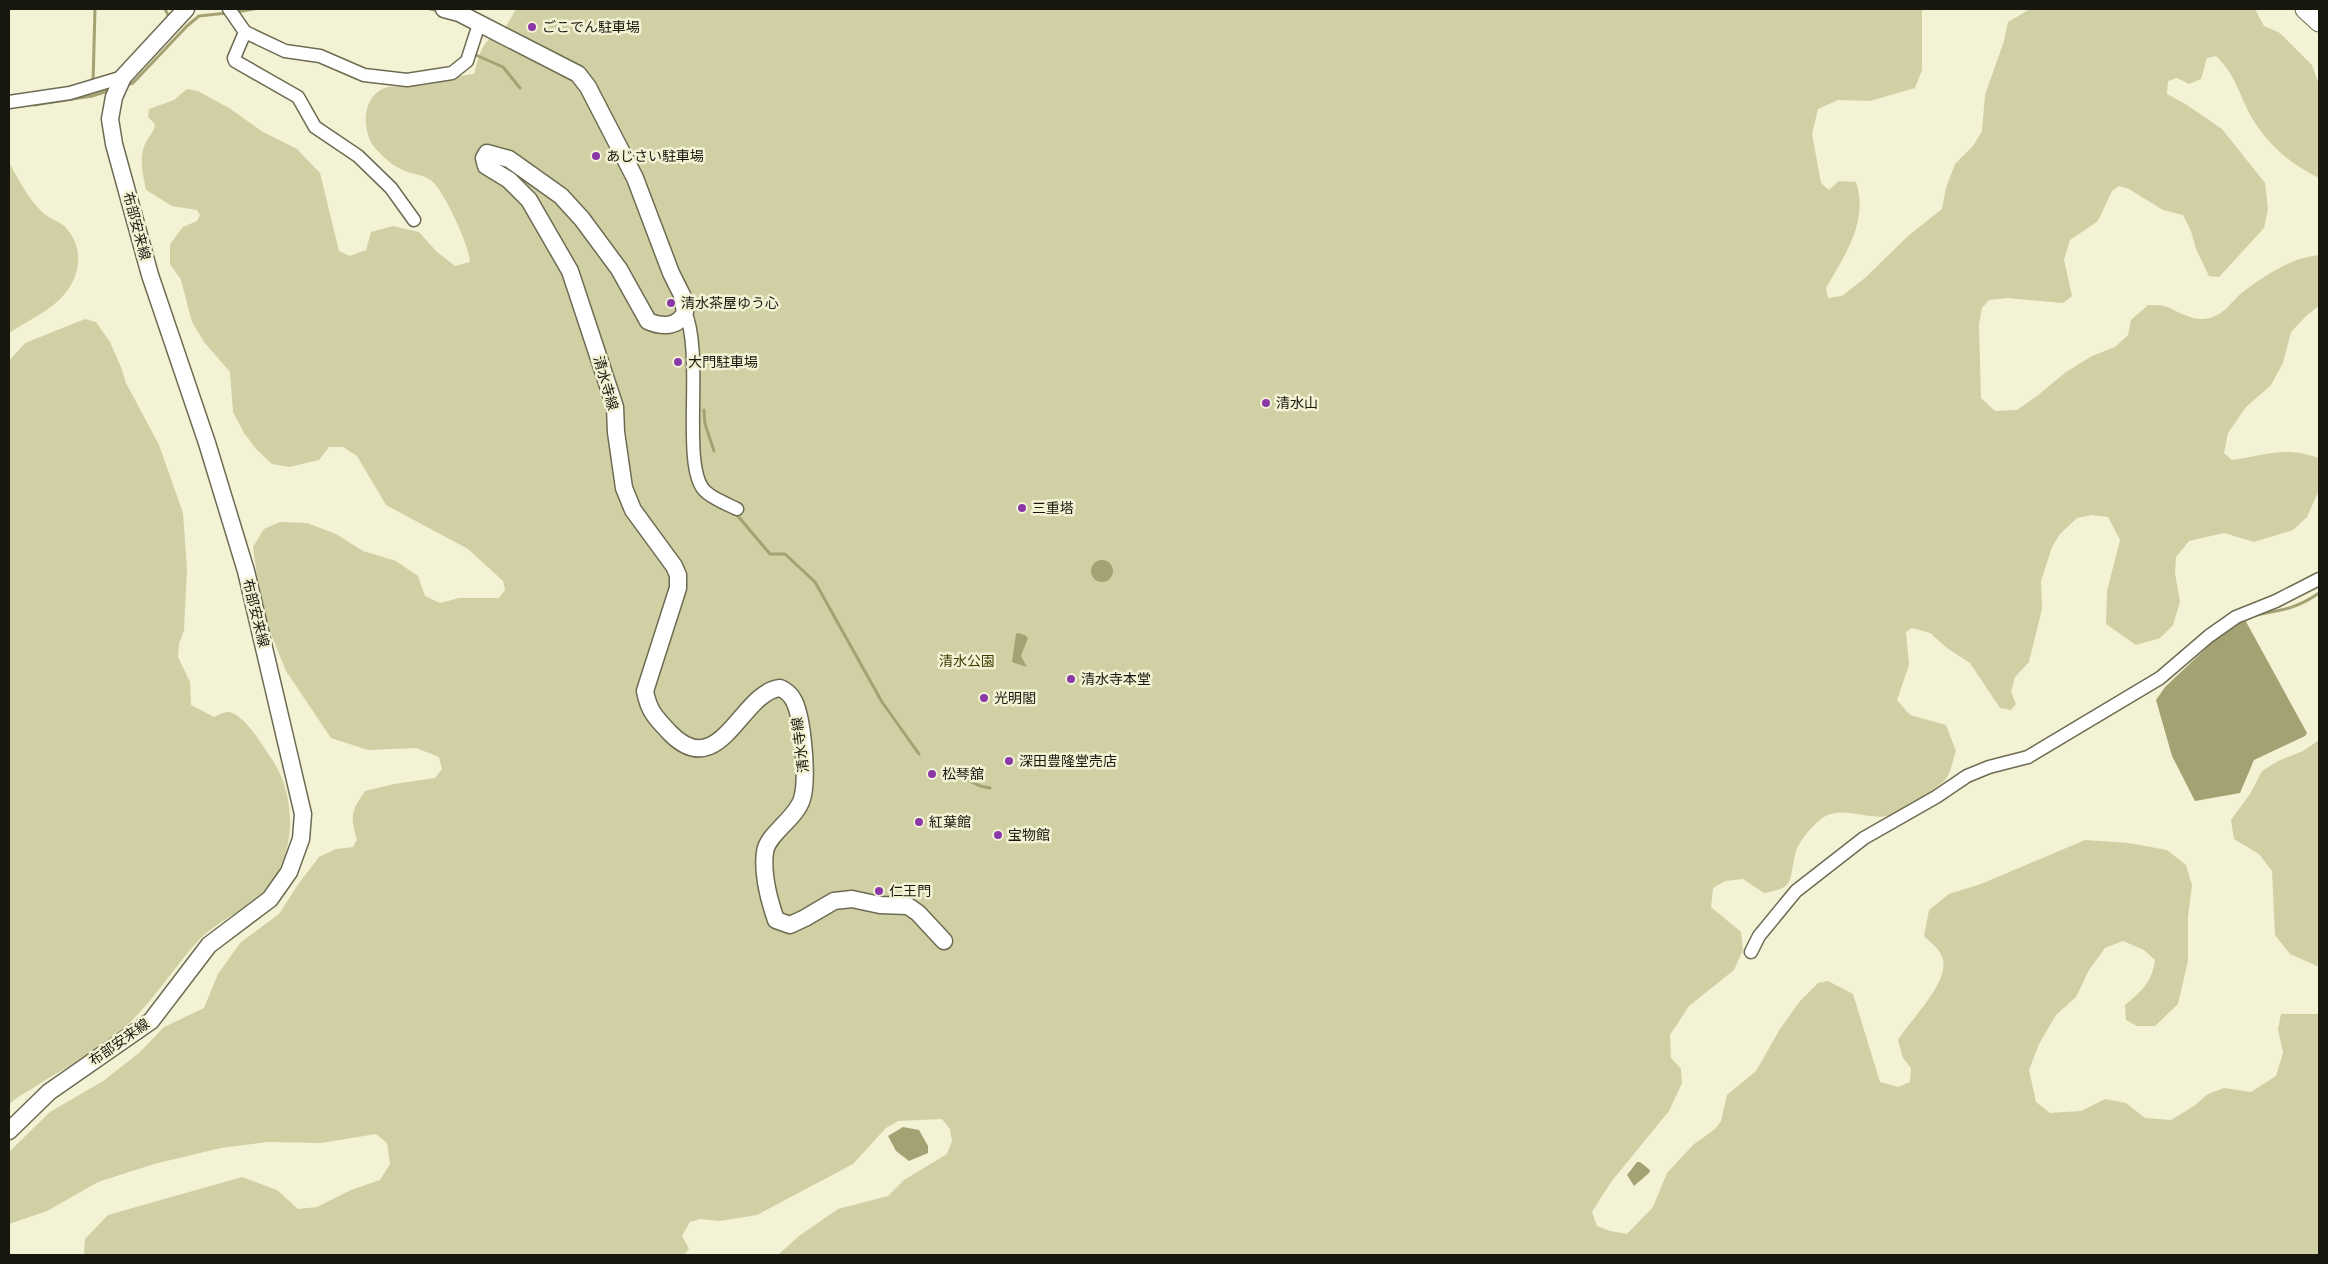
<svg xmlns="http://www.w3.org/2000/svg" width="2328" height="1264" font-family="'IBM Plex Sans','Noto Sans JP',sans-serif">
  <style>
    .green { fill: #d1cfa4 }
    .water { fill: #a4a273 }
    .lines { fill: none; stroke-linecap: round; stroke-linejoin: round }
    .stream { stroke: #a4a273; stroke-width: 3 }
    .minor-casing { stroke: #6d6c53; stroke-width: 15 }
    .major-casing { stroke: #6d6c53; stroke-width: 19 }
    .highway-casing { stroke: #6d6c53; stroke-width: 21 }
    .minor { stroke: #fff; stroke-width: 12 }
    .major { stroke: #fff; stroke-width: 16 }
    .highway { stroke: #fff; stroke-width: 19 }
    .poi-dot { fill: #8a38a8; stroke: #f3f2d5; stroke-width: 2 }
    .labels { text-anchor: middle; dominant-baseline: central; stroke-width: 5; stroke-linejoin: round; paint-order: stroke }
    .poi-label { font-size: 14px; fill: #17170d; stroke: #f3f2d5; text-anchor: start }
    .street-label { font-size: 14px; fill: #17170d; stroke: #f3f2d5 }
    .park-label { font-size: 14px; fill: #413d00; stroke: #f3f2d5 }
  </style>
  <rect width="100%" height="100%" fill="#f3f2d5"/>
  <g class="green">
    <path d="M516 9H1922V70L1915 88 1870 101 1838 100 1818 109 1812 134 1821 183 1829 190 1839 181 1856 182C1869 221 1845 255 1826 288L1828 298 1842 296 1865 278 1908 236 1942 209 1946 188 1955 164 1973 146 1982 131 1985 95 2004 41 2008 22 2030 9H2255L2264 26 2280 33 2312 65 2319 85V178C2293 166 2271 147 2255 123 2241 101 2236 74 2216 56L2207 58 2201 79 2189 84 2177 78 2168 81 2167 94 2187 105 2222 129 2265 183 2268 209 2264 228 2219 277 2209 276 2196 249 2191 231 2183 215 2163 210 2129 189 2119 186 2112 191 2098 221 2070 240 2064 260 2072 296 2063 303 2007 298 1989 300 1982 308 1979 324 1981 398 1995 411 2017 410 2037 396 2066 372 2092 356 2115 347 2128 335 2131 320 2148 305C2155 305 2162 305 2167 307 2180 312 2190 320 2204 319 2224 317 2230 302 2244 291 2265 275 2293 257 2319 255V306L2307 315 2291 332 2283 363 2271 385 2246 407 2228 433 2224 453 2232 460C2268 455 2283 446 2319 458V490L2307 517 2293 530 2254 542 2224 533 2189 541 2176 557 2175 573 2180 602 2173 625 2160 638 2136 645 2106 624 2107 591 2120 540 2108 517 2092 515 2077 518 2060 534 2052 547 2041 581 2042 609 2029 662 2015 677 2011 692 2016 704 2011 710 2000 708 1970 663 1947 648 1930 633 1912 628 1906 632 1909 665 1897 700 1910 715 1946 725 1956 751C1953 759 1951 772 1946 779 1938 788 1899 814 1888 816 1867 820 1840 804 1821 819 1812 826 1797 843 1795 855 1789 881 1795 888 1764 893L1743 879 1725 881 1713 888 1711 907 1741 932 1743 950 1734 970 1689 1006 1670 1035 1671 1058 1681 1069 1682 1083 1669 1111 1611 1182 1592 1212 1597 1226 1610 1231 1627 1234 1653 1207 1667 1173 1693 1145 1715 1129 1721 1121 1727 1095 1756 1071 1780 1029 1800 1001 1818 983 1828 981 1853 994 1880 1082 1898 1087 1910 1082 1911 1068 1903 1058 1898 1040C1910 1020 1952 980 1942 957 1940 949 1930 942 1924 936L1929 910 1949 894 1981 884 2085 840 2128 843 2167 850 2186 865 2192 885 2188 917V961L2178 1004 2155 1026H2137L2126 1020 2125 1005C2142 991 2152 982 2155 960L2144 950 2123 941 2105 948 2089 970 2076 997 2056 1015 2039 1044 2029 1070 2036 1102 2050 1113 2081 1111 2105 1099 2126 1103 2145 1118 2171 1120 2194 1106 2208 1094 2224 1088 2251 1092 2276 1076 2283 1053 2278 1029 2281 1014H2319V1255H778L799 1236 838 1209 888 1196 904 1180 947 1154 952 1141 950 1129 942 1119 898 1121 886 1128 853 1164 757 1215 720 1221 700 1219 690 1222 682 1236 689 1249 684 1255H84L85 1239 108 1215 242 1177 277 1190 298 1209 317 1207 351 1190 380 1180 390 1164 387 1143 376 1134 321 1143 268 1142 221 1148 154 1164 98 1182 47 1211 9 1224V1152L12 1149 50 1112 103 1081 139 1053 164 1027 204 1008 218 974 240 943 279 914 299 883 319 857 336 849 353 847 357 840C350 815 351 812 365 791L394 784 435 778 442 769 439 757 416 748 368 750 331 738 286 671 269 629 257 576 253 547 264 529 280 522 307 523 336 534 363 551 396 561 418 576 425 596 440 603 459 598H499L505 590 503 581 468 549 386 505 357 456 343 447H329L319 460 289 467 272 464 257 450 244 433 233 412 230 372 204 342 192 322 181 280 170 264V244L183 227 197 221 200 215 197 210 172 206 146 190C143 174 138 157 146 142 150 134 154 133 155 124L148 117 149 109 174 100 187 89 198 91 229 108 263 132 297 149 320 173 339 251 350 256 366 250 371 232 393 226 419 232 436 251 455 266 470 262C469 245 446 196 434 183 426 174 413 175 403 170 393 166 384 158 376 149 361 133 361 96 385 88 393 85 416 87 426 85 443 83 457 75 474 74 480 54 481 39 503 32Z"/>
    <path d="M9 162C18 180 29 199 43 213 50 219 60 221 66 228 87 251 79 283 57 302 43 314 24 323 9 333Z"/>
    <path d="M85 319 96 322 110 342 121 367 126 383 159 445 183 513 187 569 184 630 179 644 178 657 190 682 191 705 214 717C218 715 224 712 228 712 243 713 261 743 269 755 296 791 298 849 269 886 251 909 218 919 198 941 168 974 145 1015 107 1042 84 1058 58 1072 33 1088 25 1093 15 1098 9 1105V361L25 343Z"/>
    <polygon points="2319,740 2319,967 2290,954 2275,935 2272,871 2259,854 2234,839 2231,820 2250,794 2262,771 2278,761 2303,751"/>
  </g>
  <g class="water">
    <circle cx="1102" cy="571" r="11"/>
    <polygon points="2244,618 2307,733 2305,736 2254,760 2240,793 2195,801 2172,756 2156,700 2165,687 2215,640"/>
    <polygon points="1018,633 1025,635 1028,638 1021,656 1027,667 1012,662 1016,634"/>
    <polygon points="903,1127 919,1130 928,1146 928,1153 909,1161 896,1151 888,1136"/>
    <polygon points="1637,1162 1640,1162 1650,1170 1649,1173 1634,1186 1627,1175"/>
  </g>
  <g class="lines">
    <g class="stream">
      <polyline points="165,9 168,15"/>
      <polyline points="430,9 438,11"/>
      <polyline points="236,12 254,9"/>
      <polyline points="475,50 476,55 503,67 520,88"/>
      <polyline points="93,83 95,9"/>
      <polyline points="124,86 133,83 187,26 199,16 227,13"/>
      <polyline points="34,105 92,96 111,90"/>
      <polyline points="704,410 705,424 714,451"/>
      <polyline points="738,512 737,515 770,554 785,554 815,582 882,702 919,754"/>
      <path d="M2255 615C2282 610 2296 609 2319 593"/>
      <polyline points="951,772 980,786 990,788"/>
    </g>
    <defs>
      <g id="minor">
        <polyline points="229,9 245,32 234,58 235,61 298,97 315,127 358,156 391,188 414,220"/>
        <polyline points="245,32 285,51 320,56 364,75 407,80 452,73 467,61 479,24"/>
        <polyline points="9,102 70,93 123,77"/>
        <path d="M685 312C704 354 681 464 704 490 711 498 727 504 737 509"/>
        <polyline points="1751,952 1759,936 1796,891 1864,838 1936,797 1967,776 1989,767 2028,757 2160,678 2209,636 2236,617 2276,601 2319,579"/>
      </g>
      <g id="major">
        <path d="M444 9 459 13 578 74 588 87 635 178 671 273 682 295 685 312C678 328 661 327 648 321L619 269 582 219 561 196 509 159 487 153 484 158 486 166 509 180 529 200 570 271 615 407 616 432 624 488 633 510 674 566 678 575V588L645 691C649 712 656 718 670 733 720 784 741 692 780 688 785 690 791 695 794 701 803 719 808 780 802 799 796 819 767 834 765 852 762 874 769 900 776 920L790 925 805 918 834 901 852 899 880 905 908 906 918 913 944 941"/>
        <polyline points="9,1131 49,1092 151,1021 209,945 270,899 289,872 301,839 303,814 246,571 207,443 150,275 114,144 110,119 114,97 123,77 186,9"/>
      </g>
      <polyline id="highway" points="2305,9 2319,22"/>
    </defs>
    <use href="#minor" class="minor-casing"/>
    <use href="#major" class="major-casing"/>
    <use href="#highway" class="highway-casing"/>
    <use href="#minor" class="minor"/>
    <use href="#major" class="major"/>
    <use href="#highway" class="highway"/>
  </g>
  <g class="poi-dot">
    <circle cx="532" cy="27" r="5"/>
    <circle cx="596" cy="156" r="5"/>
    <circle cx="671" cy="303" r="5"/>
    <circle cx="678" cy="362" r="5"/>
    <circle cx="1266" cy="403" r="5"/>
    <circle cx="1022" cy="508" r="5"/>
    <circle cx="1071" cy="679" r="5"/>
    <circle cx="984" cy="698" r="5"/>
    <circle cx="1009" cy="761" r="5"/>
    <circle cx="932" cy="774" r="5"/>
    <circle cx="919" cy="822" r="5"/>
    <circle cx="998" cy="835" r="5"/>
    <circle cx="879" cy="891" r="5"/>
  </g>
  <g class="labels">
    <g class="poi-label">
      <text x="542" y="27">ごこでん駐車場</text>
      <text x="606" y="156">あじさい駐車場</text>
      <text x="681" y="303">清水茶屋ゆう心</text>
      <text x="688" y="362">大門駐車場</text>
      <text x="1276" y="403">清水山</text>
      <text x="1032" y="508">三重塔</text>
      <text x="1081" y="679">清水寺本堂</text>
      <text x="994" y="698">光明閣</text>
      <text x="1019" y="761">深田豊隆堂売店</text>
      <text x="942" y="774">松琴舘</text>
      <text x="929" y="822">紅葉館</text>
      <text x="1008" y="835">宝物館</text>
      <text x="889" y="891">仁王門</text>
    </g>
    <g class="street-label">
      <text transform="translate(137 226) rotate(75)">布部安来線</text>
      <text transform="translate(606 383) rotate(74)">清水寺線</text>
      <text transform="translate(256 613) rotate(76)">布部安来線</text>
      <text transform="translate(800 745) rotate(-97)">清水寺線</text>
      <text transform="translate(119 1042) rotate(-35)">布部安来線</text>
    </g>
    <g class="park-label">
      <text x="967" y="661">清水公園</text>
    </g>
  </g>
  <rect width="2328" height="1264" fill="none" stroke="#17170d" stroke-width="20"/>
</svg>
